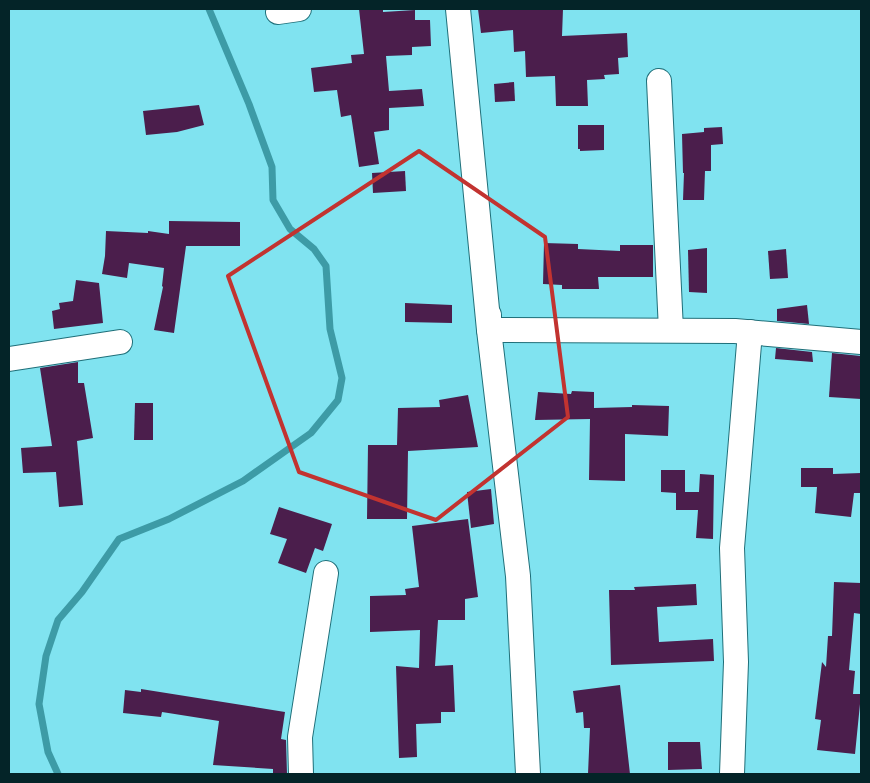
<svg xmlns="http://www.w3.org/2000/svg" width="870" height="783" font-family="'PT Sans Narrow',sans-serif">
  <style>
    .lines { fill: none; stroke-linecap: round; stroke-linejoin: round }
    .stream { stroke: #3d9ba6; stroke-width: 7 }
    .building { fill: #4b1e4c }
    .minor-casing { stroke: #1f6f79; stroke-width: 26 }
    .minor { stroke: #fff; stroke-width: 24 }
    .marked { fill: none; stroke: #c23330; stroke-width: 4; stroke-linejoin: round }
  </style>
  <rect width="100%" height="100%" fill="#80e3f0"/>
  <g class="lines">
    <polyline class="stream" points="58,774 48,752 39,704 46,656 58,620 82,592 119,539 169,519 243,481 311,433 338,400 342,378 330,329 326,266 314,249 290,229 273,200 272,167 249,104 209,9"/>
  </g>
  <g class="building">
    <polygon points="359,9 383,9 383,12 415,10 415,20 430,20 431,46 412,47 412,55 386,56 389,91 422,89 424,106 389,108 389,130 374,132 379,164 359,167 351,115 341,117 337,90 314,92 311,68 352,63 351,55 364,54"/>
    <polygon points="478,9 563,9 562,36 627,33 628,57 618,58 619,74 604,75 605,79 587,80 588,106 556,106 555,76 526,77 525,51 514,52 513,30 481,33"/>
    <polygon points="514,82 515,101 495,102 494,84"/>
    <polygon points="199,105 204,125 177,132 146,135 143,111"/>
    <polygon points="578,125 604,125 604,150 580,151 580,149 578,149"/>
    <polygon points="722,127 723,144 711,145 711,171 705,171 704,200 683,200 684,173 683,173 682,134 704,132 704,128"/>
    <polygon points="405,171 406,191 373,193 372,173"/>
    <polygon points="169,221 240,222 240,246 186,246 174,333 154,330 163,287 162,286 164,268 129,263 127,278 102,274 105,256 106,231 148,233 148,231 169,234"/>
    <polygon points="544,243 578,244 578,249 620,251 620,245 653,245 653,277 598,277 599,289 562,289 562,285 543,284"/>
    <polygon points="707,248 707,293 689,292 688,250"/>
    <polygon points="786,249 788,278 770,279 768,251"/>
    <polygon points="76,280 99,283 103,323 54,329 52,311 60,309 59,303 73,301"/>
    <polygon points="405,303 452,305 452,323 405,322"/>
    <polygon points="807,305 809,324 777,321 777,309"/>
    <polygon points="776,348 812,352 813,362 775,359"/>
    <polygon points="832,353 861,356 861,399 829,397"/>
    <polygon points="78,362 78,383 84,383 93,438 77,441 83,505 59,507 56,472 23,473 21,448 52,446 40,368"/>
    <polygon points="572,391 594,392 594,408 632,407 632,405 669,406 668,436 625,434 625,481 589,480 590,419 535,420 538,392 571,394"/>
    <polygon points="468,395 478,447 408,451 407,519 367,519 368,445 397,445 398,408 440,407 439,400"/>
    <polygon points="135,403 153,403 153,440 134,440"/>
    <polygon points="801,468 833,468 833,474 861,473 861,493 854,493 851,517 815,513 817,487 801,487"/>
    <polygon points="661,470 685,470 685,492 699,492 700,474 714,475 713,539 696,538 698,510 676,510 676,493 661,492"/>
    <polygon points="491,489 494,524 471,528 467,492"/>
    <polygon points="279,507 332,524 323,551 315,548 306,573 278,563 287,539 270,534"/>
    <polygon points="468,519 478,597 465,599 465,620 438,620 435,666 453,665 455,712 441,712 441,723 416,724 417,757 399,758 396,666 419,668 420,630 370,632 370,596 406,595 405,589 419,587 412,526"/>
    <polygon points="834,582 861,583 861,614 854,613 849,670 855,671 853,694 861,694 855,754 817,750 821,720 815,719 822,662 826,667 828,636 832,636"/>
    <polygon points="696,584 697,605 657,607 659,642 713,639 714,661 611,665 609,590 635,590 634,587"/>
    <polygon points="620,685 630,774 588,774 590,728 584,728 583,712 576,713 573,691"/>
    <polygon points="141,689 285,712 281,739 286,740 287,774 273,774 273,769 213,765 219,721 162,712 161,717 123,713 125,690 141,692"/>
    <polygon points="668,742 700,742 702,769 668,770"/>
  </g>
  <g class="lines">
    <defs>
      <g id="minor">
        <polyline points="458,9 489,330 735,331 861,342"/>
        <polyline points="278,12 299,9"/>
        <polyline points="659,81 671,330"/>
        <polyline points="489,315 489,330 518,576 528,774"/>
        <polyline points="9,359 120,342"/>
        <polyline points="301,774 300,737 326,573"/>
        <polyline points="732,774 736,662 732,548 750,332"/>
      </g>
    </defs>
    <use href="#minor" class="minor-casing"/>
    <use href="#minor" class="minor"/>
  </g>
  <path class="marked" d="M419 151 545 237 568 417 436 520 299 472 228 276Z"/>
  <rect width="870" height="783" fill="none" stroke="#042428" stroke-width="20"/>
</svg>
